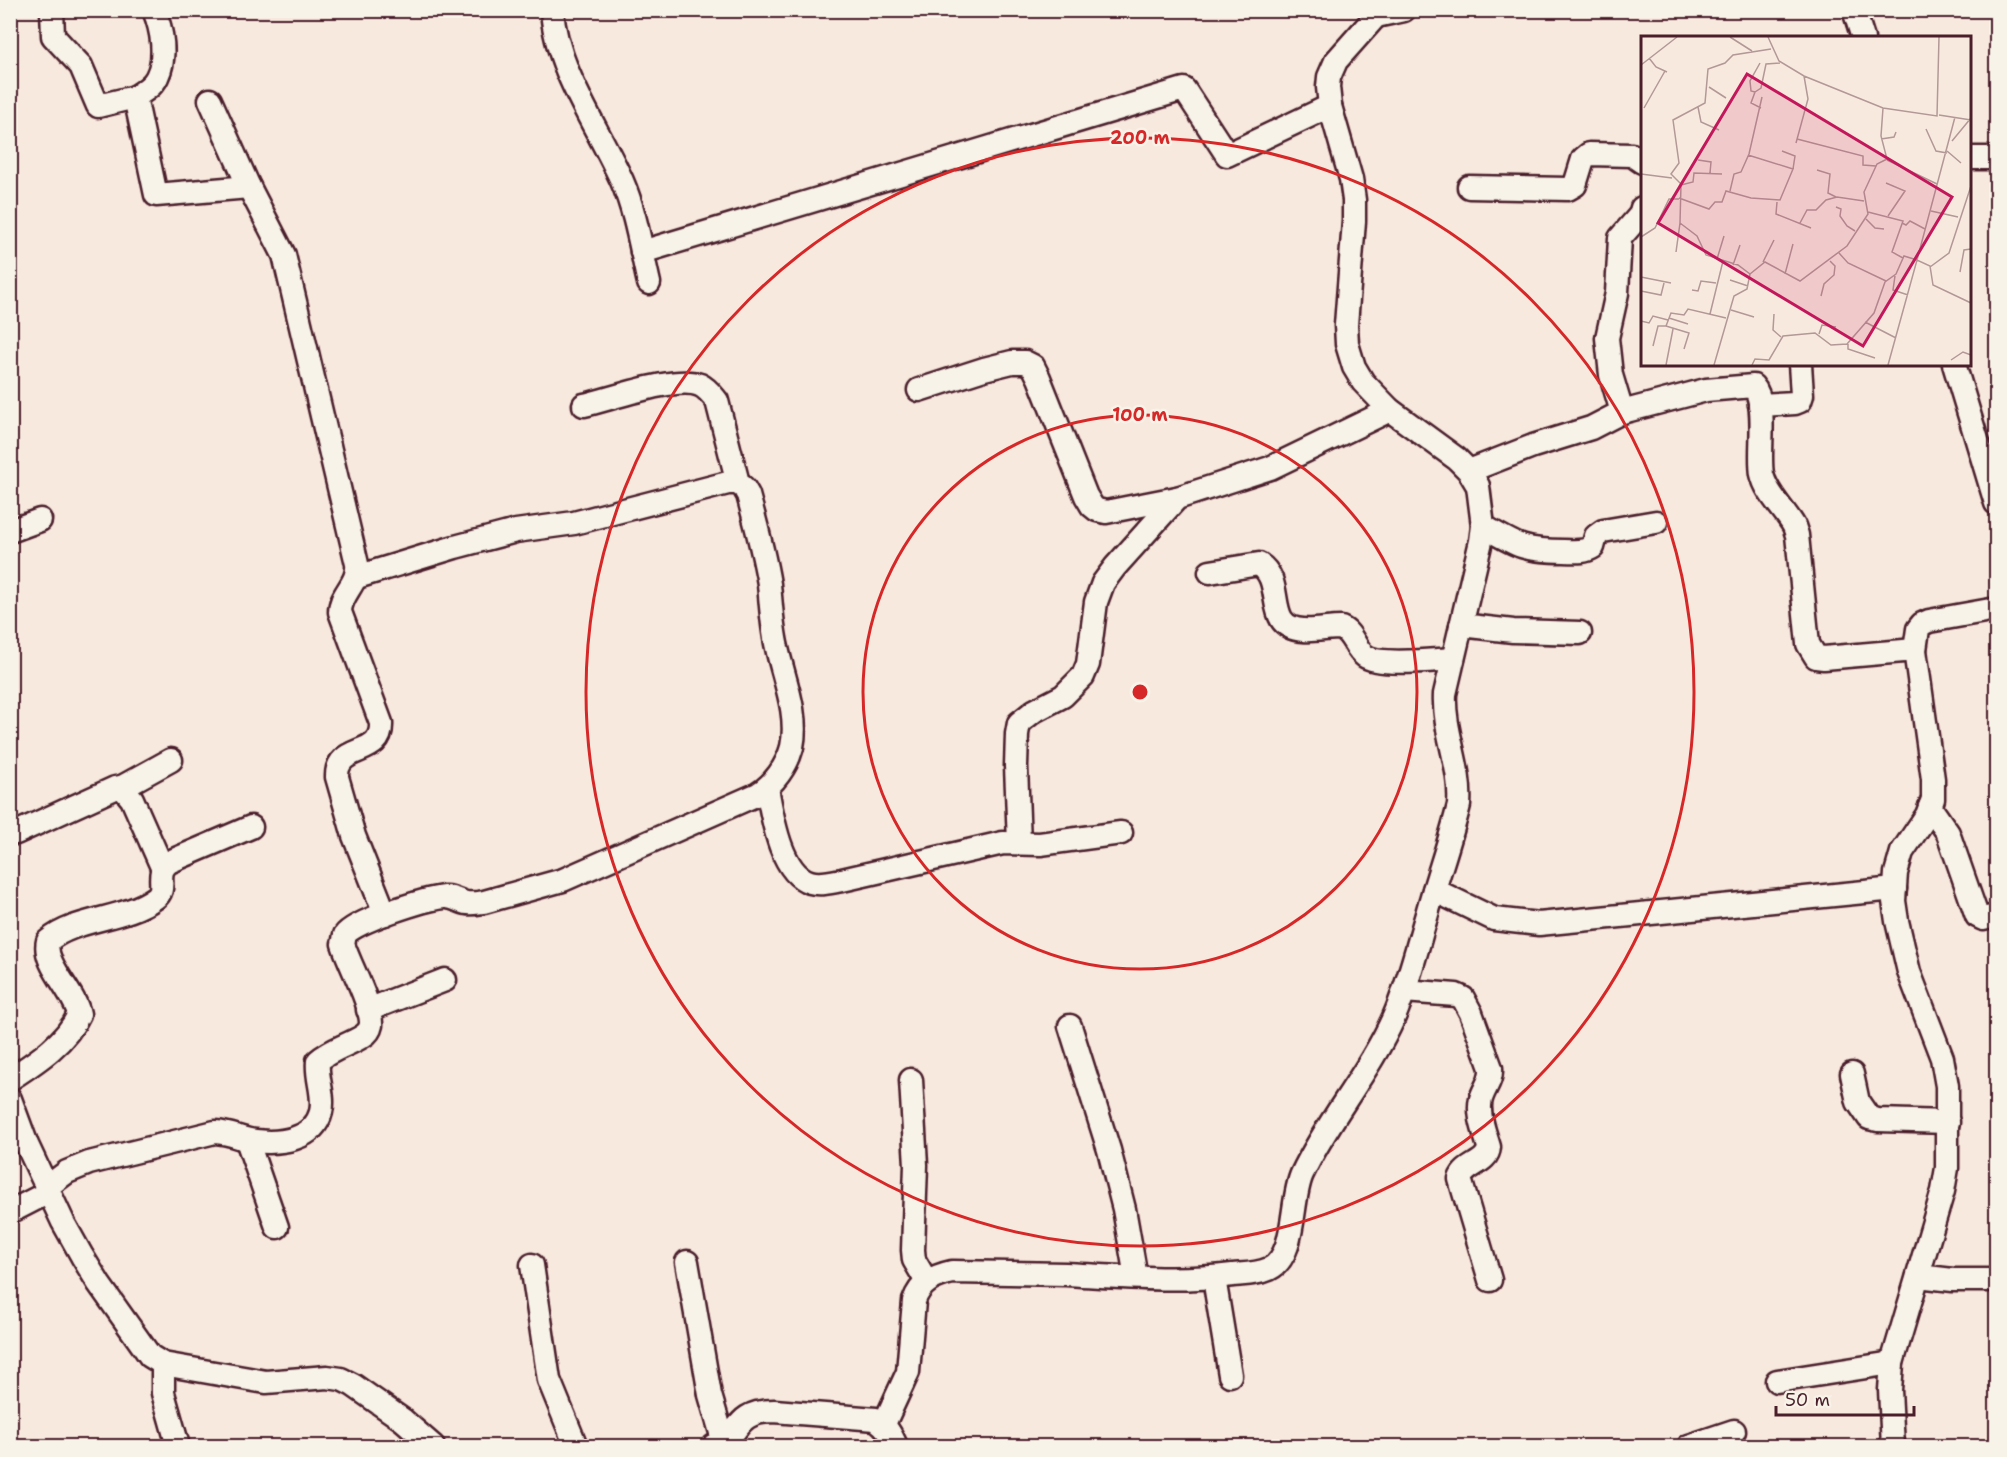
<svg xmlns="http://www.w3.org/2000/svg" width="2007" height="1457" font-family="'Shantell Sans',sans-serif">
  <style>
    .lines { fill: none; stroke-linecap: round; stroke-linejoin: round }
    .minor-casing { stroke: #4a1f2b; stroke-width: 27 }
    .minor { stroke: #f7f3e8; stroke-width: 22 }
    .ring { fill: none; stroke: #d62828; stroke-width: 3 }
    .inset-road { fill: none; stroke: #b29896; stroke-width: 1.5 }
    .view { fill: #c2185b; fill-opacity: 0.15; stroke: #c2185b; stroke-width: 3 }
    .inset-edge { fill: none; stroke: #4a1f2b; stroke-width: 3 }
    .centre { fill: #d62828; stroke: #f7f3e8; stroke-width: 3 }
    .ring-label { font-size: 18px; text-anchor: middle; font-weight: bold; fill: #d62828; stroke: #f7f3e8; stroke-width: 5; stroke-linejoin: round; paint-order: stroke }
  </style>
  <rect width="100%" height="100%" fill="#f8e9de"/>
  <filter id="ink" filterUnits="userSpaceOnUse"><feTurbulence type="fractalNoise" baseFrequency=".0167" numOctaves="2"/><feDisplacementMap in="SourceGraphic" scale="12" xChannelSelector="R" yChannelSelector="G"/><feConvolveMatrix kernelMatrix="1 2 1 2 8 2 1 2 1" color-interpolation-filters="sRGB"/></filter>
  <g filter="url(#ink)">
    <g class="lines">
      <defs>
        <g id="minor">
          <polyline points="52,10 53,36 81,66 98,106 135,97 156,195 249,187"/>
          <path d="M552 10C556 70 598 127 622 181 636 213 641 249 649 283"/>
          <polyline points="1854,10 1863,38"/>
          <polyline points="1376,16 1404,10"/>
          <path d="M135 97C143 92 153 86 157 77 167 57 162 30 154 10"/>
          <path d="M210 100 249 187 284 255 357 564C359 584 340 593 340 612L381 723C383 759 336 742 337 777L354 836 385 914"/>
          <polyline points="1970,158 1996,158"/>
          <polyline points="1469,187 1568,189 1575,185 1583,159 1589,154 1632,155 1642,162"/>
          <polyline points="642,252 1184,89 1227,155 1330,106"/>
          <polyline points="1954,364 1996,503"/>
          <polyline points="919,390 984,369 1012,362 1025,362 1033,366 1039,378 1086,496 1092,506 1097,510 1106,512 1177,498"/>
          <path d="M584 405C611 399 676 375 700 385 707 388 712 395 717 401L738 483"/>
          <polyline points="1760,405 1795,403 1800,401 1802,395 1800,364"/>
          <polyline points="1622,412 1611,375 1607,338 1617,293 1620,238 1640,215 1642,208"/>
          <path d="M1469 471 1533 446 1591 428 1622 412 1706 390 1753 386C1768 402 1758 451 1762 474 1766 493 1785 510 1794 526L1797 535 1808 644 1816 657 1824 658 1915 650"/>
          <path d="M1483 526C1517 546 1524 551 1564 551 1574 551 1584 553 1593 547L1596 536 1603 531 1656 522"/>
          <polyline points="10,531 40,520"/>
          <path d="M1210 572 1259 564C1287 582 1262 627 1303 630 1315 631 1328 628 1341 628 1353 633 1354 648 1365 656 1379 666 1435 660 1453 659"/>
          <polyline points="1461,625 1513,631 1580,633"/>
          <polyline points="122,787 171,760"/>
          <path d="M767 788C772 814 780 873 810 882 820 885 832 882 842 880L1003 843 1040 844 1121 833"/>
          <polyline points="1930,807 1948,833 1977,916 1983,919 1996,916"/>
          <polyline points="16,833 115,788 122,787 132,799 162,867"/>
          <polyline points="1019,843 1016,766 1017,734 1019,723 1034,711 1063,696 1083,676 1088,664 1096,602 1103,583 1115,567 1177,498 1270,468 1390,410"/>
          <polyline points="1434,890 1494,919 1539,924 1895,889"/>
          <path d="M1404 991 1456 995 1463 998 1471 1013 1491 1068C1492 1081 1484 1088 1481 1099 1477 1114 1485 1133 1489 1147 1488 1164 1465 1164 1460 1179L1490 1280"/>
          <polyline points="368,1010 445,980"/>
          <polyline points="1070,1026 1109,1150 1124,1209 1136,1277"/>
          <polyline points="1852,1074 1858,1102 1869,1118 1878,1120 1948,1122"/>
          <path d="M10 1079C36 1062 66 1043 79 1014 74 991 42 963 48 941 74 918 125 920 155 898 169 888 153 874 169 862L251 827"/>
          <polyline points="911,1080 916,1165 913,1250 914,1260 927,1282"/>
          <polyline points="10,1099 27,1145 63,1222 82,1256 99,1284 150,1356 163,1364 266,1382 327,1377 341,1379 353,1385 403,1420 433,1446"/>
          <polyline points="247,1140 277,1227"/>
          <path d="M47 1187 67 1172 89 1163 215 1132C232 1133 240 1139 255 1141 280 1144 314 1140 321 1112 325 1095 316 1078 318 1061 331 1049 349 1045 363 1036 368 1033 370 1030 371 1025 372 1004 350 966 343 944 344 943 344 937 345 935 354 921 426 899 444 897 452 896 458 901 466 903 472 904 478 903 484 902L563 880 758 794C774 784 787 766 792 747 799 714 784 680 777 648 772 627 771 605 769 584 764 554 756 524 748 495L744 488 738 483H728L574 523 516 531 455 547 357 577"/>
          <polyline points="10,1212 49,1192"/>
          <polyline points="687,1262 710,1395 724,1443"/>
          <polyline points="532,1265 549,1380 576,1446"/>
          <polyline points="1918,1276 1953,1280 1996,1280"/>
          <polyline points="1214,1278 1230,1375"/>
          <polyline points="163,1364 163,1393 178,1446"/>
          <polyline points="1777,1381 1892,1363"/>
          <path d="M884 1424 908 1372 914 1301C920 1283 934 1276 952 1272 990 1273 1028 1273 1066 1274 1121 1277 1178 1282 1233 1275 1245 1274 1258 1274 1269 1269 1297 1256 1290 1200 1302 1174 1328 1119 1369 1073 1394 1017 1408 985 1417 948 1427 914 1437 877 1450 842 1459 805 1462 767 1443 732 1445 694L1481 541 1483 526 1478 486 1469 471 1457 459 1390 410 1363 382 1354 367 1347 344 1346 325 1354 221V200L1351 179 1330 106 1328 87 1329 77 1336 61 1376 16 1375 10"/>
          <path d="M714 1446C741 1441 730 1411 774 1411L876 1419C887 1427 891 1434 896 1446"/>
          <polyline points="1689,1446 1734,1431"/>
          <polyline points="1893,1446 1890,1390 1892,1363 1943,1191 1947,1168 1947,1086 1942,1058 1909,972 1897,921 1894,901 1896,873 1902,852 1927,815 1933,799 1933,779 1915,650 1918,629 1922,624 1929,621 1996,609"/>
        </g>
      </defs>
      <use href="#minor" class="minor-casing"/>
      <use href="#minor" class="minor"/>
    </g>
  </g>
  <g class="ring">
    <circle cx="1140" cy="692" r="277"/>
    <circle cx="1140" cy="692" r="554"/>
  </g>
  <g transform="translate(1641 36)">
    <rect width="330" height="330" fill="#f8e9de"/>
    <path class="inset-road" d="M89 1 111 15M127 1 138 25 163 40 242 72 296 80 298 1M8 22 15 31 26 36M119 27 109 45 110 55 114 56 110 67 120 72M0 29 36 1M68 51 85 62M114 56 120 52 125 28 139 27M57 71 60 86 78 94M3 72 24 35M298 79 330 84M285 93 295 115 306 117M156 103 222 120V129L235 130M240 103 253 101 255 96M311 105 330 82M155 107 167 63 163 40M141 115 154 120 152 133M306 115 320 127M57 124 70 126 69 137M246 124 296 148M176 134 189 138 187 157 195 161M0 138 31 142M245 147 264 155 247 180M40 149 52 146 53 137 81 138M89 155 93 138 100 136 108 118 121 61M38 162 68 173 74 166H81L85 155 110 162 139 164 152 133 107 119M136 166 135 178 170 192M195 171 200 173 199 180 206 190 214 195M290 175 317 181M227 176 262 185 251 216 262 222M225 183 234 192 243 193M159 187 166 174H175L185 164 196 161 223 165M261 187 265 189 269 185 284 193M0 201 14 192 28 163H38M35 216 39 187M198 217 207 227 245 245M76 223 83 200M122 226 133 204M92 229 99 209M289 231 308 217 330 150M319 236 323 214 330 213M109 238 124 226 159 245 206 210 227 178 223 156 236 128 246 123 240 100 242 72M144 238 152 208M254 240 252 254 267 259M0 241 30 247M89 244 107 250M51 254 57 255 60 245 75 247M0 255 20 259 23 247M180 260 183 248 193 239 194 230 189 225M90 274 113 281M69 278 82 225M133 278 132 294 140 301M28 282 47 288M0 285 8 287 12 280 27 284M224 286 255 302M25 290 48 297 43 313M178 298 181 289 195 291M207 308V313L234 322M12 310 17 290H25L30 277 43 279 47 273 85 282M310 324 322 316 330 319M25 329 32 293M73 329 93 260 106 253 109 238 97 229 65 219 56 200 39 187 40 148 30 138 38 127 32 84 64 67 67 33 84 27 92 19 130 13M111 329 114 323 128 324 142 300 174 297 190 309 206 308 233 277 244 246 255 238 263 220 276 224 314 81M247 329 276 224 289 230 292 249 330 267"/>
    <path class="view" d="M106 38 311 161 222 310 17 187Z"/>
    <rect width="330" height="330" class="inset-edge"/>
  </g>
  <circle cx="1140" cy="692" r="9" class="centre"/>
  <g class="ring-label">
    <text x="1140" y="144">200 m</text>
    <text x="1140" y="421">100 m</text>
  </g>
  <rect width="2007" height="1457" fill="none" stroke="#f7f3e8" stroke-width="36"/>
  <rect x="18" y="18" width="1971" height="1421" fill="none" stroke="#4a1f2b" stroke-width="2" filter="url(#ink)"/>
  <path d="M1776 1406v9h138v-9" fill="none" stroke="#4a1f2b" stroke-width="3"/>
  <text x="1785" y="1406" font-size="18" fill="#4a1f2b" stroke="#f7f3e8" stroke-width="4.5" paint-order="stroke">50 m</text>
</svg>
